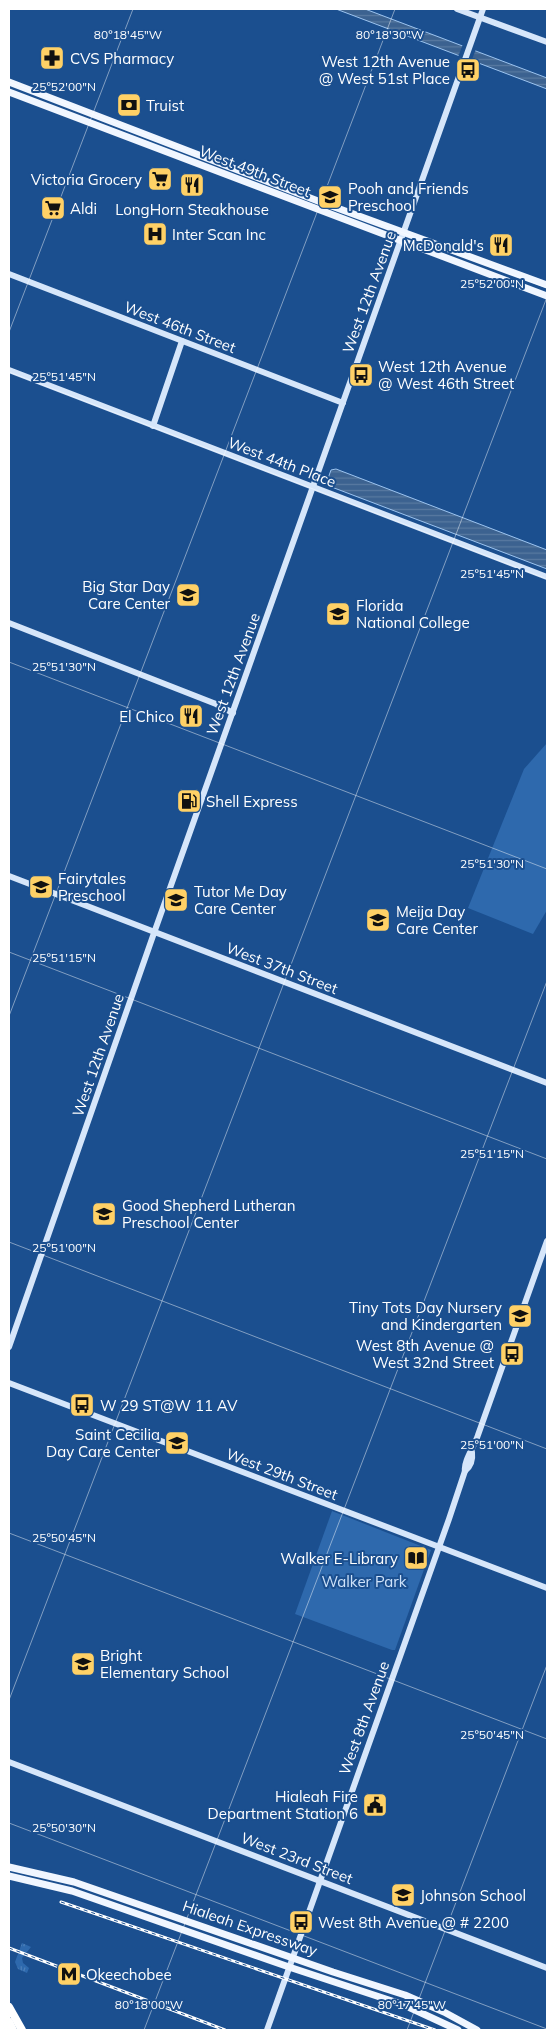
<svg xmlns="http://www.w3.org/2000/svg" width="556" height="2039" font-family="Mulish,sans-serif">
  <style>
    .grass { fill: url(#grass-tufts) }
    .green { fill: #2e69ad }
    .water { fill: url(#water-rules); stroke: #9cc4f0 }
    .pier { fill: #1b4f8f }
    .lines { fill: none; stroke-linecap: round; stroke-linejoin: round }
    .secondary { stroke: #d6e6fa; stroke-width: 6 }
    .primary { stroke: #f0f6ff; stroke-width: 7 }
    .highway { stroke: #fff; stroke-width: 8 }
    .rail-casing { stroke: #fff; stroke-width: 3 }
    .rail { stroke: #1b4f8f; stroke-width: 1; stroke-dasharray: 4; stroke-linecap: butt }
    .ticks { fill: none; stroke: #fff; stroke-width: 1; stroke-opacity: 0.45 }
    .labels { text-anchor: middle; dominant-baseline: central; stroke-width: 4; stroke-linejoin: round; paint-order: stroke }
    .poi-label { font-size: 15px; fill: #fff; stroke: #1b4f8f; text-anchor: start }
    .street-label { font-size: 15px; fill: #fff; stroke: #1b4f8f }
    .park-label { font-size: 15px; fill: #cfe3fa; stroke: #1b4f8f }
    .ticks-label { font-size: 12px; text-anchor: middle; fill: #fff; stroke: #1b4f8f; stroke-width: 4; stroke-linejoin: round; paint-order: stroke }
  </style>
  <defs>
    <pattern id="grass-tufts" width="24" height="20" patternUnits="userSpaceOnUse" patternTransform="scale(1.25)"><rect width="24" height="20" fill="#2e69ad"/><path d="M3 7l-1-3M5 7V3M7 7l1-3M15 17l-1-3M17 17v-4M19 17l1-3" fill="none" stroke="#4d80b9"/></pattern>
    <pattern id="water-rules" width="6" height="5" patternUnits="userSpaceOnUse" patternTransform="scale(1.25)"><rect width="6" height="5" fill="#3c6290"/><path d="M0 2.5h6" fill="none" stroke="#597aa1"/></pattern>
  </defs>
  <rect width="100%" height="100%" fill="#1b4f8f"/>
  <polygon class="grass" points="22,1943 31,1947 22,1958 23,1963 29,1968 27,1973 18,1969 15,1962"/>
  <g class="green">
    <polygon points="547,743 547,910 533,934 468,908 524,769"/>
    <polygon points="332,1511 431,1550 395,1650 392,1650 295,1614"/>
  </g>
  <g class="water">
    <polygon points="336,9 365,9 547,78 547,89"/>
    <polygon points="336,469 547,550 547,569 329,486 326,484 331,470"/>
  </g>
  <polygon class="pier" points="463,44 476,49 471,62 458,57"/>
  <g class="lines">
    <g class="secondary">
      <polyline points="457,9 547,42"/>
      <polyline points="9,274 343,403"/>
      <polyline points="9,370 547,577"/>
      <polyline points="153,426 182,341"/>
      <polyline points="9,623 216,704 233,713"/>
      <polyline points="9,876 547,1083"/>
      <polyline points="9,1347 154,933 483,9"/>
      <polyline points="9,1383 547,1588"/>
      <path d="M465 1471C471 1466 473 1460 472 1452"/>
      <polyline points="9,1762 547,1968"/>
      <path d="M267 2030 449 1519 465 1471C463 1462 475 1445 478 1435L547 1241"/>
    </g>
    <g class="primary">
      <polyline points="9,82 318,201 547,285"/>
      <polyline points="9,92 547,296"/>
      <polyline points="9,1867 74,1882 333,1972 405,1995 444,2012 477,2030"/>
      <polyline points="9,1876 72,1891 112,1905 289,1967 404,2005 458,2030"/>
    </g>
    <g class="highway">
      <polyline points="9,2007 22,2030"/>
      <polyline points="9,2022 13,2030"/>
    </g>
    <defs>
      <g id="rail">
        <polyline points="61,1902 435,2030"/>
        <polyline points="9,1948 225,2030"/>
      </g>
    </defs>
    <use href="#rail" class="rail-casing"/>
    <use href="#rail" class="rail"/>
  </g>
  <path class="ticks" d="M9 82 547 288M9 332 133 9M9 372 547 579M9 662 547 869M9 952 547 1159M9 1016 395 9M9 1242 547 1449M9 1533 547 1739M9 1700 547 297M9 1823 547 2029M144 2030 547 981M407 2030 547 1665"/>
  <defs>
    <symbol id="pharmacy-square" viewBox="-11 -11 22 22"><rect x="-9" y="-9" width="18" height="18" rx="4" fill="#ffd166" stroke="#1b4f8f"/><path d="M-2-6h4v4h4v4h-4v4h-4v-4h-4v-4h4Z" fill="#111"/></symbol>
    <symbol id="bus-square" viewBox="-11 -11 22 22"><rect x="-9" y="-9" width="18" height="18" rx="4" fill="#ffd166" stroke="#1b4f8f"/><path d="M-5-6H5V4H4V6H2V4H-2V6H-4V4H-5ZM-3.5-4V0h7V-4ZM-3.5 1.2v1.5H-2V1.2ZM2 1.2v1.5H3.5V1.2Z" fill="#111"/></symbol>
    <symbol id="bank-square" viewBox="-11 -11 22 22"><rect x="-9" y="-9" width="18" height="18" rx="4" fill="#ffd166" stroke="#1b4f8f"/><path d="M-6-4H6V4H-6ZM0-2.3a2.3 2.3 0 1 0 0 4.6a2.3 2.3 0 1 0 0-4.6Z" fill="#111"/></symbol>
    <symbol id="supermarket-square" viewBox="-11 -11 22 22"><rect x="-9" y="-9" width="18" height="18" rx="4" fill="#ffd166" stroke="#1b4f8f"/><path d="M-6-5.5h2.5l.6 2H6L4.5 2H-2.5L-4.4-4H-6ZM-1.5 3.2a1.3 1.3 0 1 0 .1 0ZM3 3.2a1.3 1.3 0 1 0 .1 0Z" fill="#111"/></symbol>
    <symbol id="restaurant-square" viewBox="-11 -11 22 22"><rect x="-9" y="-9" width="18" height="18" rx="4" fill="#ffd166" stroke="#1b4f8f"/><path d="M-5-6h1v4h1v-4h1v4h1v-4h1v5L-1.5 .5V6h-2V.5L-5-1ZM5-6V6H3V1.5H1.5Q1.5-4 5-6Z" fill="#111"/></symbol>
    <symbol id="school-square" viewBox="-11 -11 22 22"><rect x="-9" y="-9" width="18" height="18" rx="4" fill="#ffd166" stroke="#1b4f8f"/><path d="M0-5L7-2L0 1L-7-2ZM-4 1L0 2.5L4 1V4Q0 6-4 4Z" fill="#111"/></symbol>
    <symbol id="hospital-square" viewBox="-11 -11 22 22"><rect x="-9" y="-9" width="18" height="18" rx="4" fill="#ffd166" stroke="#1b4f8f"/><path d="M-5-5h3v3.5h4V-5h3V5h-3V1.5h-4V5h-3Z" fill="#111"/></symbol>
    <symbol id="fuel-square" viewBox="-11 -11 22 22"><rect x="-9" y="-9" width="18" height="18" rx="4" fill="#ffd166" stroke="#1b4f8f"/><path d="M-5.5-6h7V0h2V4h1.3V-2.5L3-4.5l.8-.8L6-3V5H2.5V1h-1V6h-7ZM-4.2-4.7v3.2H.2V-4.7Z" fill="#111"/></symbol>
    <symbol id="library-square" viewBox="-11 -11 22 22"><rect x="-9" y="-9" width="18" height="18" rx="4" fill="#ffd166" stroke="#1b4f8f"/><path d="M-6-4Q-3-5.5-.7-3.5V5Q-3 3-6 4ZM6-4Q3-5.5 .7-3.5V5Q3 3 6 4Z" fill="#111"/></symbol>
    <symbol id="civic-square" viewBox="-11 -11 22 22"><rect x="-9" y="-9" width="18" height="18" rx="4" fill="#ffd166" stroke="#1b4f8f"/><path d="M-.6-6.5H3V-4.5H.6V-3L4-1V1h2V6H-6V1h2V-1L-.6-3ZM-1.2 2.5V6h2.4V2.5Z" fill="#111"/></symbol>
    <symbol id="metro-square" viewBox="-11 -11 22 22"><rect x="-9" y="-9" width="18" height="18" rx="4" fill="#ffd166" stroke="#1b4f8f"/><path d="M-5.5 5V-5H-3L0 0L3-5H5.5V5H3V-.5L0 4L-3-.5V5Z" fill="#111"/></symbol>
  </defs>
  <g fill-rule="evenodd">
    <use href="#pharmacy-square" x="38" y="44" width="28" height="28"/>
    <use href="#bus-square" x="454" y="56" width="28" height="28"/>
    <use href="#bank-square" x="115" y="91" width="28" height="28"/>
    <use href="#supermarket-square" x="146" y="165" width="28" height="28"/>
    <use href="#restaurant-square" x="178" y="171" width="28" height="28"/>
    <use href="#school-square" x="316" y="183" width="28" height="28"/>
    <use href="#supermarket-square" x="39" y="194" width="28" height="28"/>
    <use href="#hospital-square" x="141" y="220" width="28" height="28"/>
    <use href="#restaurant-square" x="487" y="231" width="28" height="28"/>
    <use href="#bus-square" x="347" y="361" width="28" height="28"/>
    <use href="#school-square" x="174" y="581" width="28" height="28"/>
    <use href="#school-square" x="324" y="600" width="28" height="28"/>
    <use href="#restaurant-square" x="177" y="702" width="28" height="28"/>
    <use href="#fuel-square" x="175" y="787" width="28" height="28"/>
    <use href="#school-square" x="27" y="873" width="28" height="28"/>
    <use href="#school-square" x="162" y="886" width="28" height="28"/>
    <use href="#school-square" x="364" y="906" width="28" height="28"/>
    <use href="#school-square" x="90" y="1200" width="28" height="28"/>
    <use href="#school-square" x="506" y="1302" width="28" height="28"/>
    <use href="#bus-square" x="498" y="1340" width="28" height="28"/>
    <use href="#bus-square" x="68" y="1391" width="28" height="28"/>
    <use href="#school-square" x="163" y="1429" width="28" height="28"/>
    <use href="#library-square" x="402" y="1544" width="28" height="28"/>
    <use href="#school-square" x="69" y="1650" width="28" height="28"/>
    <use href="#civic-square" x="361" y="1791" width="28" height="28"/>
    <use href="#school-square" x="389" y="1881" width="28" height="28"/>
    <use href="#bus-square" x="287" y="1908" width="28" height="28"/>
    <use href="#metro-square" x="55" y="1960" width="28" height="28"/>
  </g>
  <g class="labels">
    <g class="poi-label">
      <text x="70" y="58">CVS Pharmacy</text>
      <text x="450" y="61" text-anchor="end">West 12th Avenue<tspan x="450" dy="17">@ West 51st Place</tspan></text>
      <text x="146" y="105">Truist</text>
      <text x="142" y="179" text-anchor="end">Victoria Grocery</text>
      <text x="348" y="188">Pooh and Friends<tspan x="348" dy="17">Preschool</tspan></text>
      <text x="70" y="208">Aldi</text>
      <text x="192" y="209" text-anchor="middle">LongHorn Steakhouse</text>
      <text x="172" y="234">Inter Scan Inc</text>
      <text x="484" y="245" text-anchor="end">McDonald's</text>
      <text x="378" y="366">West 12th Avenue<tspan x="378" dy="17">@ West 46th Street</tspan></text>
      <text x="170" y="586" text-anchor="end">Big Star Day<tspan x="170" dy="17">Care Center</tspan></text>
      <text x="356" y="605">Florida<tspan x="356" dy="17">National College</tspan></text>
      <text x="174" y="716" text-anchor="end">El Chico</text>
      <text x="206" y="801">Shell Express</text>
      <text x="58" y="878">Fairytales<tspan x="58" dy="17">Preschool</tspan></text>
      <text x="194" y="891">Tutor Me Day<tspan x="194" dy="17">Care Center</tspan></text>
      <text x="396" y="911">Meija Day<tspan x="396" dy="17">Care Center</tspan></text>
      <text x="122" y="1205">Good Shepherd Lutheran<tspan x="122" dy="17">Preschool Center</tspan></text>
      <text x="502" y="1307" text-anchor="end">Tiny Tots Day Nursery<tspan x="502" dy="17">and Kindergarten</tspan></text>
      <text x="494" y="1345" text-anchor="end">West 8th Avenue @<tspan x="494" dy="17">West 32nd Street</tspan></text>
      <text x="100" y="1405">W 29 ST@W 11 AV</text>
      <text x="160" y="1434" text-anchor="end">Saint Cecilia<tspan x="160" dy="17">Day Care Center</tspan></text>
      <text x="398" y="1558" text-anchor="end">Walker E-Library</text>
      <text x="100" y="1655">Bright<tspan x="100" dy="17">Elementary School</tspan></text>
      <text x="358" y="1796" text-anchor="end">Hialeah Fire<tspan x="358" dy="17">Department Station 6</tspan></text>
      <text x="420" y="1895">Johnson School</text>
      <text x="318" y="1922">West 8th Avenue @ # 2200</text>
      <text x="86" y="1974">Okeechobee</text>
    </g>
    <g class="street-label">
      <text transform="translate(255 171) rotate(21)">West 49th Street</text>
      <text transform="translate(369 292) rotate(-70)">West 12th Avenue</text>
      <text transform="translate(180 327) rotate(21)">West 46th Street</text>
      <text transform="translate(282 462) rotate(21)">West 44th Place</text>
      <text transform="translate(233 674) rotate(-70)">West 12th Avenue</text>
      <text transform="translate(282 968) rotate(21)">West 37th Street</text>
      <text transform="translate(98 1055) rotate(-71)">West 12th Avenue</text>
      <text transform="translate(282 1474) rotate(21)">West 29th Street</text>
      <text transform="translate(364 1718) rotate(-70)">West 8th Avenue</text>
      <text transform="translate(297 1858) rotate(21)">West 23rd Street</text>
      <text transform="translate(250 1928) rotate(19)">Hialeah Expressway</text>
    </g>
    <g class="park-label">
      <text x="364" y="1581">Walker Park</text>
    </g>
  </g>
  <g class="ticks-label">
    <text x="128" y="39">80°18'45"W</text>
    <text x="390" y="39">80°18'30"W</text>
    <text x="64" y="91">25°52'00"N</text>
    <text x="492" y="288">25°52'00"N</text>
    <text x="64" y="381">25°51'45"N</text>
    <text x="492" y="578">25°51'45"N</text>
    <text x="64" y="671">25°51'30"N</text>
    <text x="492" y="868">25°51'30"N</text>
    <text x="64" y="962">25°51'15"N</text>
    <text x="492" y="1158">25°51'15"N</text>
    <text x="64" y="1252">25°51'00"N</text>
    <text x="492" y="1449">25°51'00"N</text>
    <text x="64" y="1542">25°50'45"N</text>
    <text x="492" y="1739">25°50'45"N</text>
    <text x="64" y="1832">25°50'30"N</text>
    <text x="149" y="2009">80°18'00"W</text>
    <text x="412" y="2009">80°17'45"W</text>
  </g>
  <rect width="556" height="2039" fill="none" stroke="#ffffff" stroke-width="20"/>
</svg>
